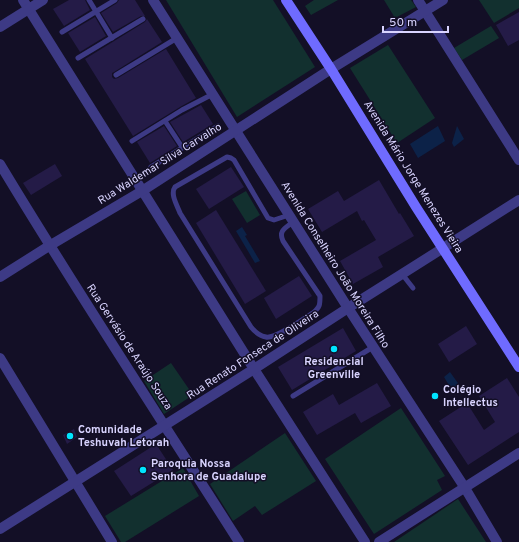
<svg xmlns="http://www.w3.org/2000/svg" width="519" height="542" font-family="Overpass,sans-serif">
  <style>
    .green { fill: #12302f }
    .water { fill: #0c2248 }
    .building { fill: #241b47 }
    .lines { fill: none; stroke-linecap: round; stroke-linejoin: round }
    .lane { stroke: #3d3a85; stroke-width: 5 }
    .street { stroke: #3d3a85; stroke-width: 10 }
    .secondary { stroke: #6f6bff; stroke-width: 10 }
    .poi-dot { fill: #00e5ff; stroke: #130f26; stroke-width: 1.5 }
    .labels { text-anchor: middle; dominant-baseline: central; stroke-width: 3; stroke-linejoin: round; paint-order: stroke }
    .street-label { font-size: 11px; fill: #d9d4ff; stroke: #130f26 }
    .poi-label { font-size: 11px; font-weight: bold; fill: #d9d4ff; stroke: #130f26; text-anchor: start }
  </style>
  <rect width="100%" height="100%" fill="#130f26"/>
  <g class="green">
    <polygon points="166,0 273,0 315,67 237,117"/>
    <polygon points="314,0 338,0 311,15 305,6"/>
    <polygon points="384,0 411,0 416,7 395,18"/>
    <polygon points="479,0 519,0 519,8 494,23"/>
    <polygon points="491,26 499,38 462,60 454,48"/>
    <polygon points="388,45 435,118 397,143 350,68"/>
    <polygon points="246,191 260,215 247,223 232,199"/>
    <polygon points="171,363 193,395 164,414 144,381"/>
    <polygon points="401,408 445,476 437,480 442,490 374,534 325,459"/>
    <polygon points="285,433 316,481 262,515 255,506 233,521 210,484"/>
    <polygon points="183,468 199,496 125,542 121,542 105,516"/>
    <polygon points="458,499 486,542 394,542"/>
  </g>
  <g class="water">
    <polygon points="438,126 445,141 418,158 410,144"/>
    <polygon points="457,126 464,139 454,147 452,143"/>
    <polygon points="242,227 247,235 245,236 260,261 255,263 236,231"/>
    <polygon points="450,372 460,386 453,392 444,377"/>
  </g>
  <g class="building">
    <polygon points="69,0 85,0 90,10 64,26 53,9"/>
    <polygon points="119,0 135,0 145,16 141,16 113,32 101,13 117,3"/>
    <polygon points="519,12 519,40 508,46 496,25"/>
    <polygon points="95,17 106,36 80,52 68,33"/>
    <polygon points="147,19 162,42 114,72 112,73 112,77 114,79 118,78 166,49 196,98 180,107 133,136 85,59 145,22"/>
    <polygon points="201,105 213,124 183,142 170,122"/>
    <polygon points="164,126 177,146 150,163 137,142"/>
    <polygon points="55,164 62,176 31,195 23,183"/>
    <polygon points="231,167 244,187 209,209 196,189"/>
    <polygon points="379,180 399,214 400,213 414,236 378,257 383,267 353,284 340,261 376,240 364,220 362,221 357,211 322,232 308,209 338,191 344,201"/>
    <polygon points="216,210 266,291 245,304 196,223"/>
    <polygon points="299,276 312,296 276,319 264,298"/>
    <polygon points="466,326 477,344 449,362 438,344"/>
    <polygon points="343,328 356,351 292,390 278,367"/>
    <polygon points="507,378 519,397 519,432 468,465 439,421 467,403 484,430 495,422 479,396"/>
    <polygon points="377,383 391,406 361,423 355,413 317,435 303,412 333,394 339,405"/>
    <polygon points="74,429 77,437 67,444 63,435"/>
    <polygon points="156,444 173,470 131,496 114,471"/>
  </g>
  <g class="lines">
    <g class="lane">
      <polyline points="89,0 112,38"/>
      <polyline points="62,32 115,0"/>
      <polyline points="78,58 143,19"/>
      <polyline points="116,75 177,38"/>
      <polyline points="165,121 182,147"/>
      <polyline points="132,141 182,110 213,94"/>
      <polyline points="151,167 218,126"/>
      <path d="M289 215 274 220 268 218 234 160 231 158 227 157 175 187C170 194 177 205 180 213L251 327C255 332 260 336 266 337 276 339 303 319 313 313 320 307 320 305 320 296L283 241C278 230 286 228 293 222"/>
      <polyline points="402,274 413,288"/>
      <polyline points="293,396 373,347"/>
    </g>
    <g class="street">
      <polyline points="23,0 254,369 365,542"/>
      <polyline points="153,0 348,308 465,488 497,542"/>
      <polyline points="418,0 519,160"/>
      <polyline points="0,27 43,0"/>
      <path d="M0 164C77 292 159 416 239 542"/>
      <polyline points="0,277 49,246 142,191 331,69 443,0"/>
      <polyline points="0,358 112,542"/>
      <polyline points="0,529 254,369 348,308 402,274 519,200"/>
      <polyline points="379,542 519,453"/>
    </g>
    <polyline class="secondary" points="286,0 331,69 416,207 519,367"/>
  </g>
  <g class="poi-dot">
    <circle cx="334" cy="349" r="4"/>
    <circle cx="435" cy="396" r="4"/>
    <circle cx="70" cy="436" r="4"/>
    <circle cx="143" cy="470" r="4"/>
  </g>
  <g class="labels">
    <g class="street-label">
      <text transform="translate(160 164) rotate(-32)">Rua Waldemar Silva Carvalho</text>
      <text transform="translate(413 177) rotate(58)">Avenida Mário Jorge Menezes Vieira</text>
      <text transform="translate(335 265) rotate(58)">Avenida Conselheiro João Moreira Filho</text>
      <text transform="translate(129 347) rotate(57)">Rua Gervásio de Araújo Souza</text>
      <text transform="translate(253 355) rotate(-33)">Rua Renato Fonseca de Oliveira</text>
    </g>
    <g class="poi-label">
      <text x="334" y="362" text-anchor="middle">Residencial<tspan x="334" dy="13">Greenville</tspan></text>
      <text x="443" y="390">Colégio<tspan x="443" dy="13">Intellectus</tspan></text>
      <text x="78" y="430">Comunidade<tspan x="78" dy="13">Teshuvah Letorah</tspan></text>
      <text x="151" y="464">Paroquia Nossa<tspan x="151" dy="13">Senhora de Guadalupe</tspan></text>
    </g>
  </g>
  <path d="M383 26v6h65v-6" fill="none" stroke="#d9d4ff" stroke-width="2"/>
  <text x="389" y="26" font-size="12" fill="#d9d4ff" stroke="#130f26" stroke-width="3" paint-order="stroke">50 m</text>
</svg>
